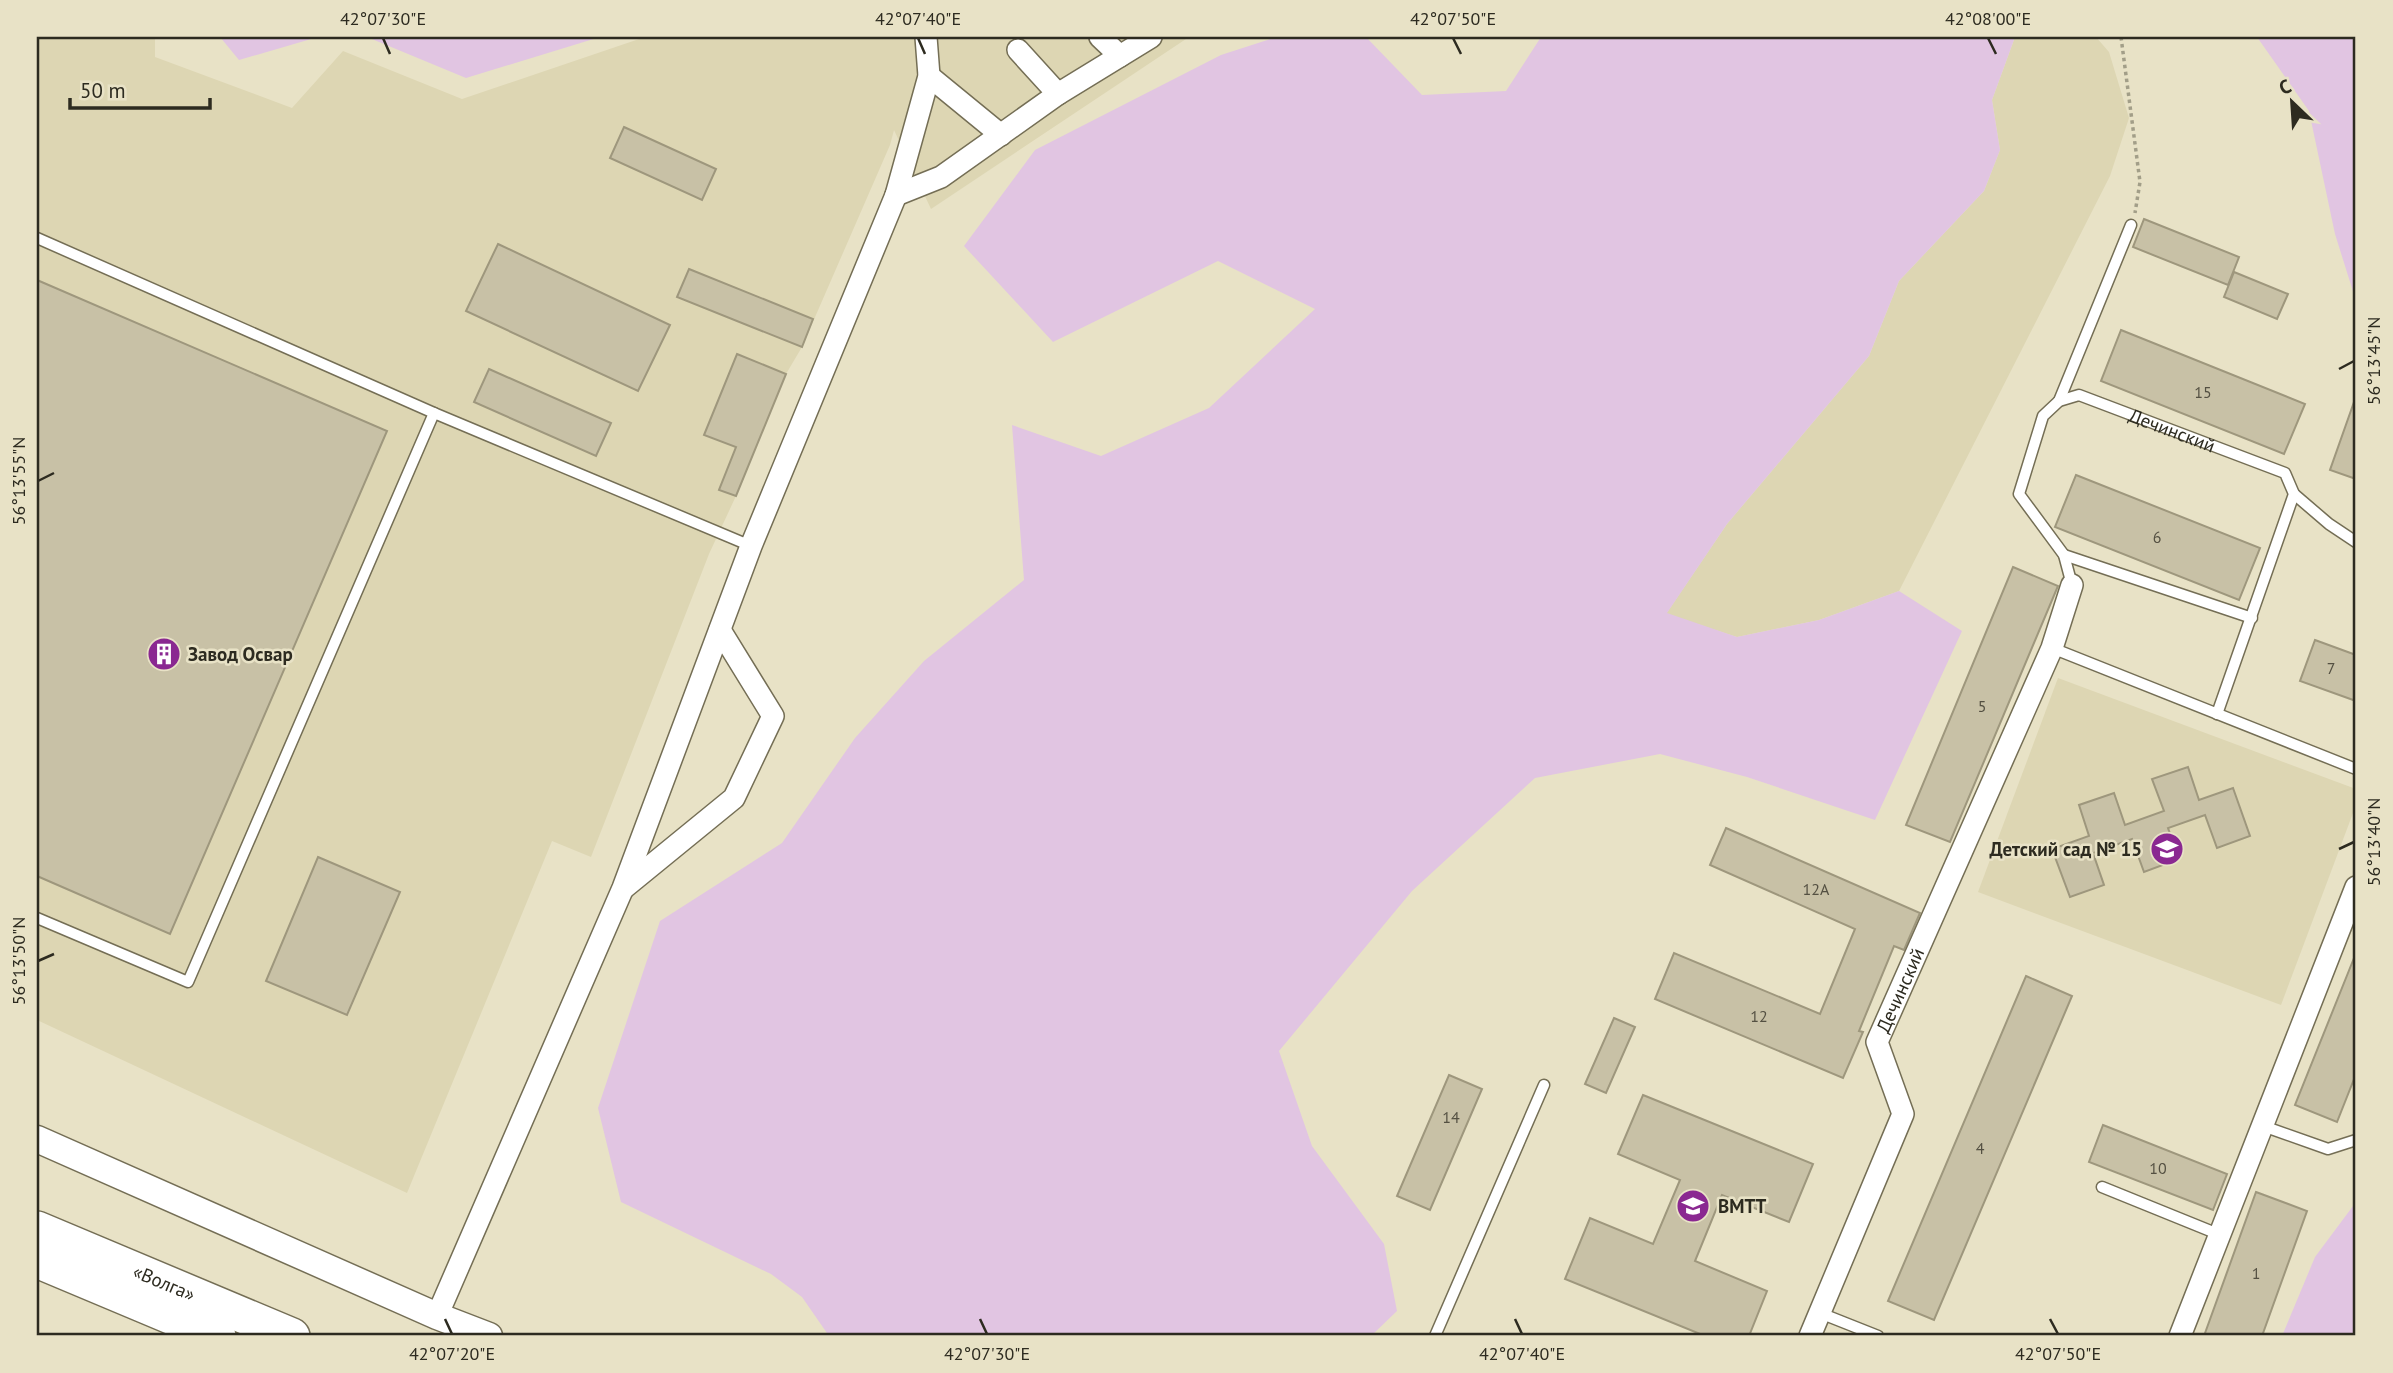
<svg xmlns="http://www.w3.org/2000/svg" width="2393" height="1373" font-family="'PT Sans',sans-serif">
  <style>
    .built { fill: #ddd6b3; fill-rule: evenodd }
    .green { fill: #e1c5e2 }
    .building { fill: #c8c1a6; stroke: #9e977d; stroke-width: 2 }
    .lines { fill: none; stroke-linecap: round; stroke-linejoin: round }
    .service-casing { stroke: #746e55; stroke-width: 13 }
    .minor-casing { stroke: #746e55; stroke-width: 24 }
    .tertiary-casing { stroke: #746e55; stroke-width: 29 }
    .trunk-casing { stroke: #746e55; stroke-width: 38 }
    .path { stroke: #a29e88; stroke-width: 3.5; stroke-dasharray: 3.5 3.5; stroke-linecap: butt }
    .service { stroke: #fff; stroke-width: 10 }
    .minor { stroke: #fff; stroke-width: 21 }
    .tertiary { stroke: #fff; stroke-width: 26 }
    .trunk { stroke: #fff; stroke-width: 35 }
    .ticks { fill: none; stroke: #2d2b20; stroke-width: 2.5 }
    .labels { text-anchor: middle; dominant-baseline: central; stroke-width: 5; stroke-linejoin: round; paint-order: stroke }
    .number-label { font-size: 16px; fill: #545042 }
    .street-label { font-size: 19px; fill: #2d2b20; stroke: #e8e2c6 }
    .poi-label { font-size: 19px; font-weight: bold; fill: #2d2b20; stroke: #e8e2c6; text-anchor: start }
    .neatline { fill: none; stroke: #2d2b20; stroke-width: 2.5 }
    .ticks-label { font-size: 18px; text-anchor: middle; fill: #2d2b20 }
  </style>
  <rect width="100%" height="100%" fill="#e8e2c6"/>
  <g class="built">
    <path d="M37 37H155V57L292 108 343 51 462 99 645 37H908V39L910 37H1189L931 209 894 130 890 145 802 347 786 374 736 496 709 554 591 857 552 841 407 1193 37 1020V876L170 933 387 431 37 280ZM467 311 669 325 638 391ZM488 370 611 423 596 456 474 402ZM318 858 400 892 348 1015 266 980Z"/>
    <polygon points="2015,37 2096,37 2109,52 2129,118 2110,176 1899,591 1819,620 1737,637 1666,614 1727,524 1869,356 1899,281 1984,191 2000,150 1992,100"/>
    <polygon points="2058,678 2356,789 2356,805 2281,1005 1978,892"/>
  </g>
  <g class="green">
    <polygon points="220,37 318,37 239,60"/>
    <polygon points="367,37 600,37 466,78"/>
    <polygon points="1277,37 1366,37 1422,95 1506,91 1541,37 2015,37 1992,100 2000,150 1984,191 1899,281 1869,356 1727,524 1667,613 1737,637 1819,620 1899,591 1962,631 1875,820 1747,777 1660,754 1535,778 1412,891 1279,1051 1312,1146 1384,1244 1397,1311 1371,1336 1321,1336 1289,1333 1271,1336 829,1336 802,1297 771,1274 621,1202 598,1108 660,921 782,843 855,738 924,661 1024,580 1012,425 1101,456 1209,408 1315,309 1218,261 1053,342 964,246 1035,150 1221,55"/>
    <polygon points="2257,37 2356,37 2356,301 2335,234 2309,111"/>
    <polygon points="2356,1202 2356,1336 2282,1336 2315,1257"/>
  </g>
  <g class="building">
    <polygon points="624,127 716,169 702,200 610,158"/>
    <polygon points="2144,219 2239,257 2228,285 2133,247"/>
    <polygon points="498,244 670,325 638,391 466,311"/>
    <polygon points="689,269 813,319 802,347 677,297"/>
    <polygon points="2234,272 2288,294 2277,319 2224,297"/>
    <polygon points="37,280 387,431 170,934 37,876"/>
    <polygon points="2121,330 2305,404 2284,454 2101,381"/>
    <polygon points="737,354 786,374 736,496 719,490 736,447 704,435"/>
    <polygon points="489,369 611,423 596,456 474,402"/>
    <polygon points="2354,402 2356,402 2356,479 2330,470"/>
    <polygon points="2076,475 2260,548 2239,600 2055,527"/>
    <polygon points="2013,567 2058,586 1950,842 1906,825"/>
    <polygon points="2315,640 2356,655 2356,701 2300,681"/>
    <polygon points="2188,767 2199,800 2233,788 2250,836 2217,848 2205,815 2168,828 2179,859 2144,872 2132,839 2093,853 2104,885 2070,897 2052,849 2089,836 2079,805 2114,793 2125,825 2164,811 2152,779"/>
    <polygon points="1726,828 1920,913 1904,950 1894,946 1859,1031 1863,1032 1843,1078 1655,999 1674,953 1820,1014 1855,929 1710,865"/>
    <polygon points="318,857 400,892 347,1015 266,981"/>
    <polygon points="2356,953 2356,1074 2337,1122 2295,1105"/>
    <polygon points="2026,976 2072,996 1934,1320 1888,1301"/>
    <polygon points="1614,1018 1635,1027 1606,1093 1585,1084"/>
    <polygon points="1449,1075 1482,1089 1430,1210 1397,1196"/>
    <polygon points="1643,1095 1813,1164 1789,1222 1722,1195 1695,1261 1767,1291 1749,1336 1705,1336 1565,1279 1590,1218 1653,1244 1680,1180 1618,1154"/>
    <polygon points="2103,1125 2227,1174 2213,1210 2089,1162"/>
    <polygon points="2256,1192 2307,1211 2262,1336 2204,1336"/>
  </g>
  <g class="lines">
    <defs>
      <g id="service">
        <polyline points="37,238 434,413"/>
        <polyline points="2059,401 2131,225"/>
        <polyline points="2294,494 2329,524 2356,542"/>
        <polyline points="2064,555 2252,618"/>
        <path id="s1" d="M2072 585 2064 555 2019 494 2043 416 2059 401 2079 395 2285 473 2294 494 2217 714"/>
        <polyline points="2052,648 2356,769"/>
        <polyline points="37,918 188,982 434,413 751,546"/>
        <polyline points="2263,1126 2328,1149 2356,1140"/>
        <polyline points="2102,1187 2218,1234"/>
        <polyline points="1820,1313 1878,1336"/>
        <polyline points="1435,1336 1544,1085"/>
      </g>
      <g id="minor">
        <polyline points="1100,37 1120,56"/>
        <polyline points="1018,50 1058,94"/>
        <polyline points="929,76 1001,135"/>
        <polyline points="896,195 941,177 1058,94 1151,37"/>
        <polyline points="625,887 734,798 773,716 720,630"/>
        <polyline points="437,1316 623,888 751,546 896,195 929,76 926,37"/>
        <path id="s2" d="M1810 1336 1903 1114 1877 1042 2052 648 2072 585"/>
        <polyline points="2180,1336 2356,887"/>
      </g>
      <polyline id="tertiary" points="37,1139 437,1316 489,1336"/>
      <g id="trunk">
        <path id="s3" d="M37 1229 292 1336"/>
        <polyline points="37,1260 218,1336"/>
      </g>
    </defs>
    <use href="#service" class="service-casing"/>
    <use href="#minor" class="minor-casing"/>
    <use href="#tertiary" class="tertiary-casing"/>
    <use href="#trunk" class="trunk-casing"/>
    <polyline class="path" points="2121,37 2140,182 2135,213"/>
    <use href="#service" class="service"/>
    <use href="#minor" class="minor"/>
    <use href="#tertiary" class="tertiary"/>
    <use href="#trunk" class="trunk"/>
  </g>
  <path class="ticks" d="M383 38 390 54M918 38 925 54M1453 38 1461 54M1988 38 1996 54M2339 369 2354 361M38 481 54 473M2339 849 2354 842M38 961 54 954M445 1319 452 1334M980 1319 987 1334M1515 1319 1522 1334M2050 1319 2058 1334"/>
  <defs>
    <symbol id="building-disc" viewBox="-11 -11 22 22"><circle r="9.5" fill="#8a2891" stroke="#e8e2c6"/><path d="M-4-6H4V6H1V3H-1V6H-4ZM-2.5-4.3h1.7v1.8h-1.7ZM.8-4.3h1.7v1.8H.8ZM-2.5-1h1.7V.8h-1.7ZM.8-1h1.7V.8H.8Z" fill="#fff"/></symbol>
    <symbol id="school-disc" viewBox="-11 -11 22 22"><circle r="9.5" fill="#8a2891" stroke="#e8e2c6"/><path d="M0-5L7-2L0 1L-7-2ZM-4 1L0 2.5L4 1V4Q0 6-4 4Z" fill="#fff"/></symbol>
    <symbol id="university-disc" viewBox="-11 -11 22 22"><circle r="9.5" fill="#8a2891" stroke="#e8e2c6"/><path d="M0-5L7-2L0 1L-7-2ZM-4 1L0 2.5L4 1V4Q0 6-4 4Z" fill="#fff"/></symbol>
  </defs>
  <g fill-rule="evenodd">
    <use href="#building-disc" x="145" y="635" width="38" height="38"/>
    <use href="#school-disc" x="2148" y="830" width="38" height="38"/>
    <use href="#university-disc" x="1674" y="1187" width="38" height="38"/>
  </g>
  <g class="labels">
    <g class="number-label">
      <text x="2203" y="392">15</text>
      <text x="2157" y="537">6</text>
      <text x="2331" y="668">7</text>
      <text x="1982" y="706">5</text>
      <text x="1816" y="889">12А</text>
      <text x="1759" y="1016">12</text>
      <text x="1451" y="1117">14</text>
      <text x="1980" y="1148">4</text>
      <text x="2158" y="1168">10</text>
      <text x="2256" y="1273">1</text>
    </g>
    <g class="street-label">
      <text stroke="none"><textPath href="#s1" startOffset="331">Дечинский</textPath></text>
      <text stroke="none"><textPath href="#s2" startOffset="374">Дечинский</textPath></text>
      <text stroke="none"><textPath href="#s3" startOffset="138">«Волга»</textPath></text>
    </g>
    <g class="poi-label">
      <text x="188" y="654">Завод Освар</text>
      <text x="2142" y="849" text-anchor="end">Детский сад № 15</text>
      <text x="1718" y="1206">ВМТТ</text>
    </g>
  </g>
  <rect width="2393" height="1373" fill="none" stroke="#e8e2c6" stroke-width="77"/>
  <g transform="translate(2292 102) rotate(335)" stroke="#e8e2c6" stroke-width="5" paint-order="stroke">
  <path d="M0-5L12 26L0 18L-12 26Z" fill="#2d2b20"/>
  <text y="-10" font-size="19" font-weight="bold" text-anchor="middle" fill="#2d2b20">С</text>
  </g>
  <path d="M70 98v10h140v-10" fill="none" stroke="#2d2b20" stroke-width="3.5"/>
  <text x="80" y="98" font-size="21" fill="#2d2b20" stroke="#e8e2c6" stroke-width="5" paint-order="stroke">50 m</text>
  <rect x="38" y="38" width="2316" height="1296" class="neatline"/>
  <g class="ticks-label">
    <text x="383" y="25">42°07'30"E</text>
    <text x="918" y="25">42°07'40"E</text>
    <text x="1453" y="25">42°07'50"E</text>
    <text x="1988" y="25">42°08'00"E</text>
    <text transform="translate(2374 361) rotate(-90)" y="6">56°13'45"N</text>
    <text transform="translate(19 481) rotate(-90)" y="6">56°13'55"N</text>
    <text transform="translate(2374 842) rotate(-90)" y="6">56°13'40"N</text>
    <text transform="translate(19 961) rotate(-90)" y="6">56°13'50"N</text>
    <text x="452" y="1360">42°07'20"E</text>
    <text x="987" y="1360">42°07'30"E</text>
    <text x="1522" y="1360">42°07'40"E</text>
    <text x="2058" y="1360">42°07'50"E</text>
  </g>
</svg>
